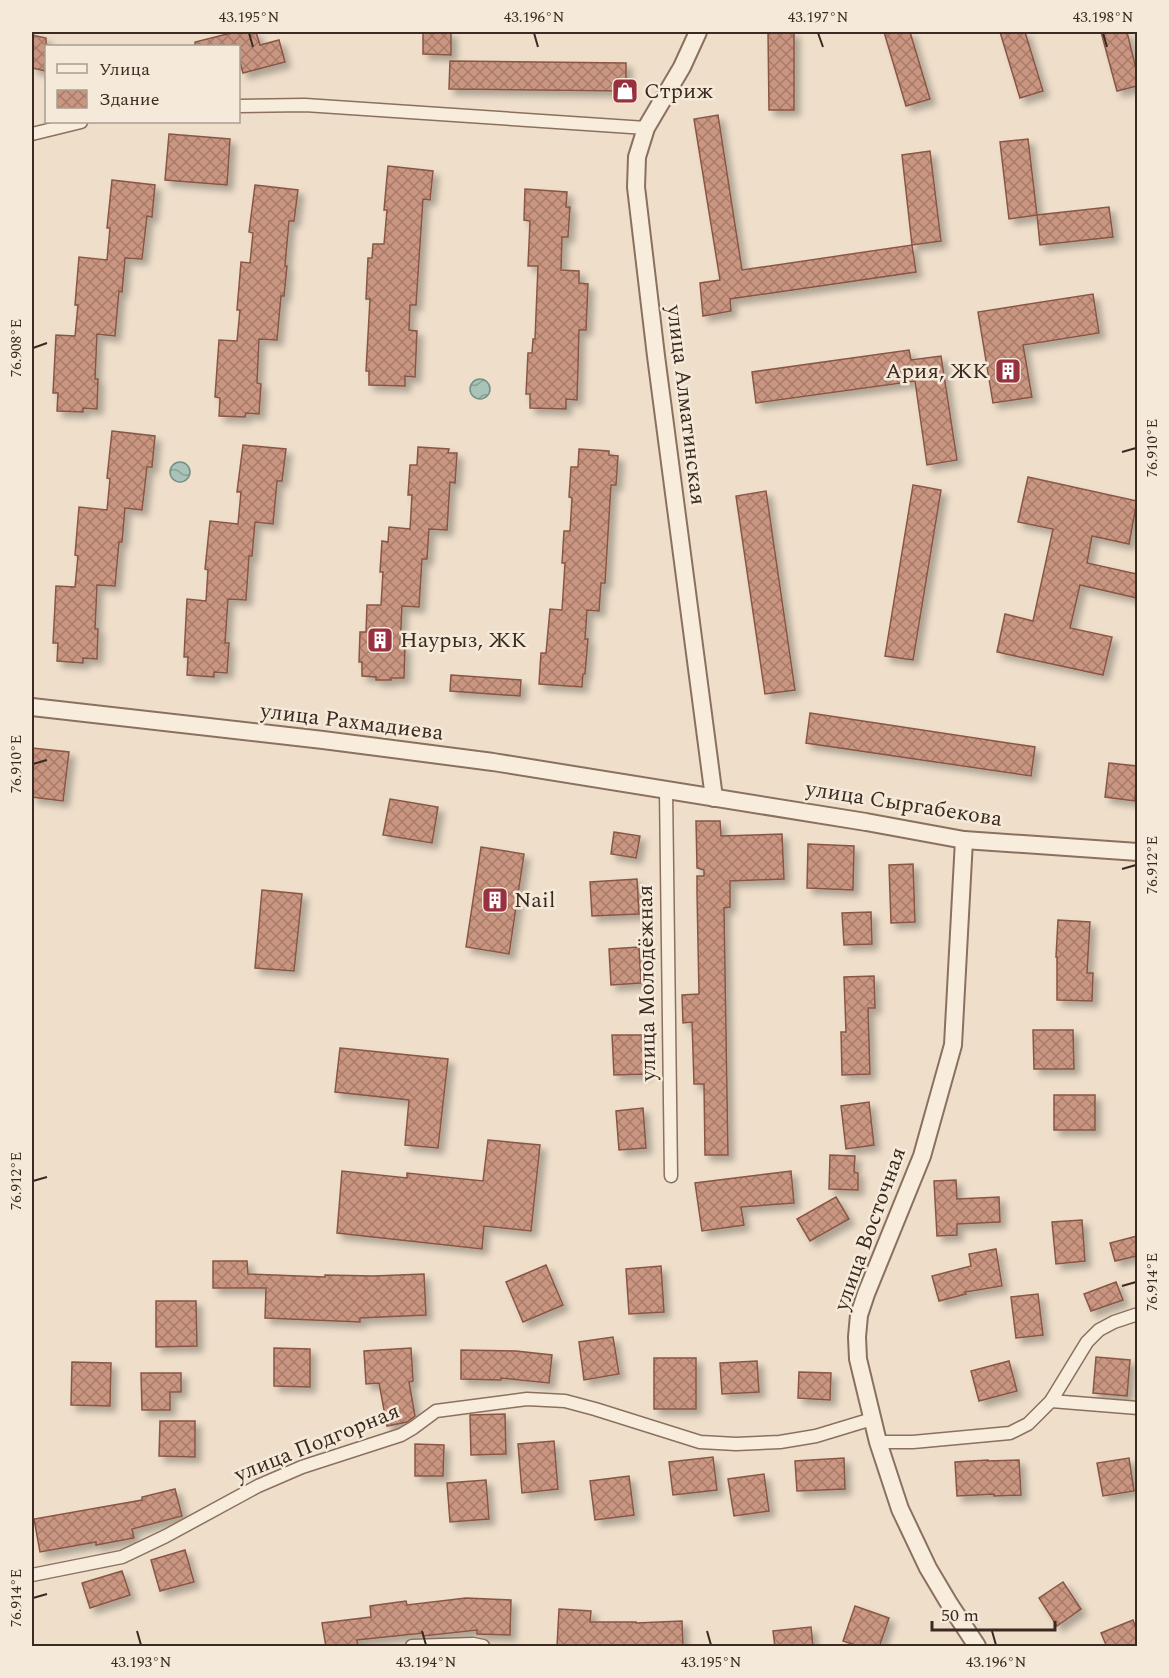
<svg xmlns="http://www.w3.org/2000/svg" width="1169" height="1678" font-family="Spectral,serif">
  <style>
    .water { fill: url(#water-waves); stroke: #719185; stroke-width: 1.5 }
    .building { fill: url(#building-cross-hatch); stroke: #895745; stroke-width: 1.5; filter: url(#shadow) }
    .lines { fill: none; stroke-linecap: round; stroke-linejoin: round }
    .minor-casing { stroke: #8b705e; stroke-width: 15 }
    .tertiary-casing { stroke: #8b705e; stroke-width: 20 }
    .minor { stroke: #f8eddd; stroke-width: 12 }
    .tertiary { stroke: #f8eddd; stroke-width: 16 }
    .ticks { fill: none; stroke: #3b2a21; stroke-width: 2 }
    .labels { text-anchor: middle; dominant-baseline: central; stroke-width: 5; stroke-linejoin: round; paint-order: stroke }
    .poi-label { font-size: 22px; fill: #3b2a21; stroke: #f5ead9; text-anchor: start }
    .street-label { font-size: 22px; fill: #3b2a21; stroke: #f5ead9 }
    .neatline { fill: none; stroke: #3b2a21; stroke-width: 2 }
    .ticks-label { font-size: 15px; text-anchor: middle; fill: #3b2a21 }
  </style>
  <defs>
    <pattern id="water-waves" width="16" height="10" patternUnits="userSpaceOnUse" patternTransform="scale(1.5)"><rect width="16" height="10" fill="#aac3b8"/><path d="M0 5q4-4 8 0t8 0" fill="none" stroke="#8c9f95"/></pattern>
    <pattern id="building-cross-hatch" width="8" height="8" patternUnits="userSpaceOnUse" patternTransform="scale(1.5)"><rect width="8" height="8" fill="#cb9681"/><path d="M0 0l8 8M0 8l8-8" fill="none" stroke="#a67b69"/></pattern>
    <filter id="shadow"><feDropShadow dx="5.5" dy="5.5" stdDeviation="3" flood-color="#0004"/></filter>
  </defs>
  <rect width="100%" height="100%" fill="#eedeca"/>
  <g class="water">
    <circle cx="480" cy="389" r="10"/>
    <circle cx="180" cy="472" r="10"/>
  </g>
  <g class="building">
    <polygon points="235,32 256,32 260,45 279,40 285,62 243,73 238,55 238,46 195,46 195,42"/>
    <polygon points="423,32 451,32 451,55 423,54"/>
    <polygon points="768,32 794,32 794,110 769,110"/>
    <polygon points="884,32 910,32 930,99 906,106"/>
    <polygon points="1000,32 1025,32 1043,91 1020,98"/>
    <polygon points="1101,32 1127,32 1137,73 1137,86 1117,91"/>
    <polygon points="32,35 46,38 46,71 32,68"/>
    <polygon points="450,61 626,63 626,91 449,89"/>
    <polygon points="718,115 742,270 912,245 916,272 730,299 731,311 703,316 700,283 720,280 694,119"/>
    <polygon points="169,134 230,139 227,185 165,180"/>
    <polygon points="1028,139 1037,215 1009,219 1000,142"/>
    <polygon points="930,151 941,241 912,245 902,155"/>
    <polygon points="388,166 433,171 430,200 423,199 416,305 410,305 409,330 417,331 415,377 405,376 405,386 369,385 369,371 366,371 370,299 366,299 368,258 372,258 373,244 384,244 387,210 384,210"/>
    <polygon points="112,180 155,185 152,217 147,216 142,259 125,258 122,292 119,291 115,336 97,334 95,379 98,379 97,409 83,408 83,412 57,411 58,393 53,393 56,335 75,336 78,305 75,305 79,257 107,260 110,228 107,228"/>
    <polygon points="255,185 298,190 294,221 289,221 285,266 287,266 284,296 281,296 277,340 259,339 257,383 261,384 259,414 246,413 245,417 219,416 220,398 215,397 219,340 237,341 240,310 237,310 241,262 250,263 253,233 249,232"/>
    <polygon points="525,189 567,192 566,207 570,207 568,237 562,237 561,270 579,271 579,283 588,284 586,330 579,330 577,400 566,399 566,409 530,408 530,394 526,394 528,353 532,353 533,339 535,339 538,266 528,266 530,221 524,220"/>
    <polygon points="1109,207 1113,237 1040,245 1037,215"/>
    <polygon points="1093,294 1099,333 1023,345 1032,397 993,403 978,312"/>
    <polygon points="909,350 911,360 941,356 957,460 927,465 915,381 756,403 752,372"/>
    <polygon points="112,431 155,436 152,467 147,467 142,510 125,508 122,542 119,542 115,586 97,585 95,629 98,629 97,659 83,658 83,663 57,661 58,643 53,643 56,586 75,587 78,556 75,555 79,507 107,510 110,479 107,478"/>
    <polygon points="243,445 286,449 282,481 277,481 273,524 255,522 252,556 249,556 246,600 228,599 225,643 229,643 227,673 214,672 214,677 187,675 188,657 184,657 187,599 206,601 208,570 205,569 210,521 238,524 241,492 237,492"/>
    <polygon points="418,447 449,449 448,453 457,453 455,483 450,482 447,530 429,529 427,559 422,559 419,607 402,606 400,647 405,647 404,678 391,678 391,680 376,680 376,677 362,676 362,662 359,662 360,632 366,632 367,605 381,605 383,572 380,572 382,541 388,542 389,527 410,529 412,495 408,495 410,465 417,465"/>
    <polygon points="579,449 609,451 609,455 618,456 616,485 611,485 605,583 601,583 599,611 587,610 585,639 588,639 585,674 583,674 582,687 539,684 541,653 546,653 550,609 562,610 565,563 562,563 564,531 570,531 572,498 569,497 571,467 578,467"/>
    <polygon points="1028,477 1137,501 1129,544 1092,536 1087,563 1137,574 1137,598 1080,585 1070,628 1112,637 1103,675 997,652 1005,614 1033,621 1053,529 1018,522"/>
    <polygon points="913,485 941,490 913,660 885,656"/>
    <polygon points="766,491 795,690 765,694 736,496"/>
    <polygon points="451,675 521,680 520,696 450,691"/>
    <polygon points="810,713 1035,747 1031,776 806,743"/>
    <polygon points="32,748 69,752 63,801 32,797"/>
    <polygon points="1109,763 1137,766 1135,801 1105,797"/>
    <polygon points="390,799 438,807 432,843 383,835"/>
    <polygon points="696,821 720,821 721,836 782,834 784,879 730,881 730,907 724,908 728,1155 705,1155 704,1084 694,1084 692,1022 683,1023 682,995 699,994 697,892 697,876 704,876 704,870 697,868"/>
    <polygon points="614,832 640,836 636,858 611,854"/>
    <polygon points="808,844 854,846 853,890 807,888"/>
    <polygon points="481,847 524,854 509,954 466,947"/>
    <polygon points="913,864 915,922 891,923 889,865"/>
    <polygon points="637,879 639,914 592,916 590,882"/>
    <polygon points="262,890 302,894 294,971 255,968"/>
    <polygon points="871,912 872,944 844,945 842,913"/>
    <polygon points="1058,920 1090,922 1087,973 1093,973 1092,1001 1057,1000 1057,957 1056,957"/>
    <polygon points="639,947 641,983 611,985 609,949"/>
    <polygon points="874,976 875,1008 868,1008 870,1074 842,1075 841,1032 846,1032 844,977"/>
    <polygon points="1033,1030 1073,1030 1074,1069 1034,1069"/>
    <polygon points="612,1035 644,1035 646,1074 614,1075"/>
    <polygon points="340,1048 448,1059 438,1148 405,1145 409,1100 335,1092"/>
    <rect x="1054" y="1095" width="41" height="35"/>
    <polygon points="869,1102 874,1145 846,1149 841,1106"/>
    <polygon points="643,1108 646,1148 619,1150 616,1111"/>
    <polygon points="488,1140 540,1145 531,1231 484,1226 482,1249 337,1233 342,1171 407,1178 407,1173 483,1181"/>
    <polygon points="830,1155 855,1156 854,1172 858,1173 858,1190 829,1189"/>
    <polygon points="791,1171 794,1203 741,1207 744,1225 702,1231 695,1183"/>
    <polygon points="956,1180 957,1199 999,1197 1000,1222 957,1224 957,1235 937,1236 934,1181"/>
    <polygon points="836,1197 849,1219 810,1241 797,1219"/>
    <polygon points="1082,1220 1085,1261 1056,1264 1052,1222"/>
    <polygon points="1137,1236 1137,1256 1115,1261 1110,1243"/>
    <polygon points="996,1249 1002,1286 965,1292 966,1294 939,1301 932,1276 971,1266 969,1254"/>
    <polygon points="213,1261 247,1261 248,1274 325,1277 325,1275 373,1276 424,1274 426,1315 360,1318 360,1322 265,1318 266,1288 213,1288"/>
    <polygon points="546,1265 563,1305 523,1322 506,1282"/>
    <polygon points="661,1266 664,1312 629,1314 626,1269"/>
    <polygon points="1116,1282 1123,1300 1091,1311 1084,1294"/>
    <polygon points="1038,1294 1043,1335 1016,1338 1011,1297"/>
    <polygon points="156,1301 196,1301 197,1346 156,1347"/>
    <polygon points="613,1337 619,1374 584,1380 579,1342"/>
    <polygon points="274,1348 310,1349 310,1387 274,1386"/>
    <polygon points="411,1348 413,1381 409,1382 415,1416 407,1422 387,1426 379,1383 366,1384 364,1351"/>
    <polygon points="461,1350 516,1351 552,1355 549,1383 501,1378 501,1380 461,1379"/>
    <polygon points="1096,1357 1130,1360 1127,1396 1093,1393"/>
    <rect x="654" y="1358" width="42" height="51"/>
    <polygon points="757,1361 759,1392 722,1394 720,1363"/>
    <polygon points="1009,1361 1017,1391 979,1401 971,1371"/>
    <polygon points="72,1362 111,1363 110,1406 71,1405"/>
    <polygon points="799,1372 831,1373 830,1400 798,1398"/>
    <polygon points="141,1373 181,1373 181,1392 170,1392 170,1410 142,1410"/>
    <polygon points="505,1414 506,1454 471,1455 470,1415"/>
    <polygon points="160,1421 195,1421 195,1457 159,1456"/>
    <polygon points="554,1441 558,1489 522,1493 518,1444"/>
    <polygon points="415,1444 444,1445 443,1476 415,1476"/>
    <polygon points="713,1457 717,1490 673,1495 669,1462"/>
    <polygon points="844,1458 845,1489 797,1491 795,1461"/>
    <polygon points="1129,1458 1134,1491 1103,1496 1097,1463"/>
    <polygon points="988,1460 988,1461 1019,1460 1021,1495 994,1496 994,1494 957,1496 955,1462"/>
    <polygon points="764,1474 769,1511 734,1516 728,1479"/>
    <polygon points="629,1476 634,1515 595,1520 590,1481"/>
    <polygon points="486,1480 489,1519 450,1522 447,1483"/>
    <polygon points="175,1489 182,1516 132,1529 134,1538 96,1545 96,1542 40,1552 34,1519 142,1500 142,1497"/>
    <polygon points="185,1550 194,1582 160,1591 151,1560"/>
    <polygon points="122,1571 130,1595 90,1608 82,1583"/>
    <polygon points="1063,1582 1081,1609 1057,1626 1039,1598"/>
    <polygon points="466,1598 511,1600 510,1635 477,1634 477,1630 423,1636 423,1633 357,1640 358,1647 326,1647 322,1623 371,1617 370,1606 406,1601 407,1605"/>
    <polygon points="855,1606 889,1618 879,1647 861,1647 843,1641"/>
    <polygon points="559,1609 591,1611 590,1622 636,1622 636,1623 682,1621 683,1647 557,1647"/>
    <polygon points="1133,1620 1137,1631 1137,1647 1107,1647 1101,1633"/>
    <polygon points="811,1627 813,1647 775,1647 773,1631"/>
  </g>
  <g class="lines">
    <defs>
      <g id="minor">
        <polyline points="238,106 305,105 646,128"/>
        <polyline points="32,134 81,122"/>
        <polyline points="666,790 671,1176"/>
        <polyline points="1051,1401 1138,1408"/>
        <polyline points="878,1442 913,1442 1010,1433 1028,1424 1051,1401 1087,1342 1099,1330 1114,1322 1138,1314"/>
        <polyline points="32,1575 122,1557 166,1536 258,1486 302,1467 401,1435 413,1428 436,1411 527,1399 565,1401 595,1409 700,1442 736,1444 780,1442 816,1436 872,1419"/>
        <polyline points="412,1646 473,1644 483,1646"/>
      </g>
      <g id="tertiary">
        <polyline points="698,32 682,67 646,128 637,157 636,187 656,356 714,798"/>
        <polyline points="32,707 323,740 493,762 866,822 964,840 1138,852"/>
        <polyline points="964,840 953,1045 922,1156 866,1294 859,1315 857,1337 858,1359 878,1442 900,1509 928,1568 950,1605 977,1646"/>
      </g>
    </defs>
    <use href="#minor" class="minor-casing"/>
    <use href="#tertiary" class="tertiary-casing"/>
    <use href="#minor" class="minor"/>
    <use href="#tertiary" class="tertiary"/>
  </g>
  <path class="ticks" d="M249 33 253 47M534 33 538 47M818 33 823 47M1103 33 1107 47M33 348 47 343M1122 452 1136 448M33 764 47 760M1122 869 1136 865M33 1181 47 1177M1122 1286 1136 1282M33 1598 47 1594M137 1631 141 1645M422 1631 426 1645M707 1631 711 1645M992 1631 996 1645"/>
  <defs>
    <symbol id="shop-square" viewBox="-11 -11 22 22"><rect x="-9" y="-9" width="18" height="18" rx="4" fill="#98303f" stroke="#f5ead9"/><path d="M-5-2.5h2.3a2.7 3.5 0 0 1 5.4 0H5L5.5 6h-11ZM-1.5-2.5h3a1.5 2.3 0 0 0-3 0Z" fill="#fff"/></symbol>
    <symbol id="building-square" viewBox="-11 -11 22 22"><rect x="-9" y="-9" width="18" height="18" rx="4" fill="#98303f" stroke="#f5ead9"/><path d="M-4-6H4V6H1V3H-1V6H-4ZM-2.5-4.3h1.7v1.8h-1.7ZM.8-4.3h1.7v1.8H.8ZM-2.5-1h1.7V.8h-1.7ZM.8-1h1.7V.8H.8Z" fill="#fff"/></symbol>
  </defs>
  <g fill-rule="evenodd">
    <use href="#shop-square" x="610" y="76" width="30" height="30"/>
    <use href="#building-square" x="993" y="356" width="30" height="30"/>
    <use href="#building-square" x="365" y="625" width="30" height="30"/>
    <use href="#building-square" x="480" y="885" width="30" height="30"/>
  </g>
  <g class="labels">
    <g class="poi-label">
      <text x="644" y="91">Стриж</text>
      <text x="988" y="371" text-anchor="end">Ария, ЖК</text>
      <text x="400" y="640">Наурыз, ЖК</text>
      <text x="514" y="900">Nail</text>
    </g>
    <g class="street-label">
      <text transform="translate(686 405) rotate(83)">улица Алматинская</text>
      <text transform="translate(352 722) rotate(7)">улица Рахмадиева</text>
      <text transform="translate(904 804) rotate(9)">улица Сыргабекова</text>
      <text transform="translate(647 983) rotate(-91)">улица Молодёжная</text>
      <text transform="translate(870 1229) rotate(-70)">улица Восточная</text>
      <text transform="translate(317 1443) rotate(-22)">улица Подгорная</text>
    </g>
  </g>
  <rect width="1169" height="1678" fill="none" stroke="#f5ead9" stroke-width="66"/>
  <rect x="45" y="45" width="195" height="78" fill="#f5ead9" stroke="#ab9d8f" stroke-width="1.5"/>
  <rect x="57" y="64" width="30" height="9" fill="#f8eddd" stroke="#ab9d8f" stroke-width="1.5"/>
  <text x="99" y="75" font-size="18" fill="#3b2a21">Улица</text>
  <rect x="57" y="90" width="30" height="18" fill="url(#building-cross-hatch)" stroke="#ab9d8f" stroke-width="1.5"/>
  <text x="99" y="105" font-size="18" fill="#3b2a21">Здание</text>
  <path d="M932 1621v9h123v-9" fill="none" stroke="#3b2a21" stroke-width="3"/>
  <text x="941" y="1621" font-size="18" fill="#3b2a21" stroke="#f5ead9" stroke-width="4.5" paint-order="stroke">50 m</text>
  <rect x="33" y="33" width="1103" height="1612" class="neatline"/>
  <g class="ticks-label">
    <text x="249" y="22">43.195°N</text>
    <text x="534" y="22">43.196°N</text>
    <text x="818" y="22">43.197°N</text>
    <text x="1103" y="22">43.198°N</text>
    <text transform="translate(16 348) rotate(-90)" y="5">76.908°E</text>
    <text transform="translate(1152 448) rotate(-90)" y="5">76.910°E</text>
    <text transform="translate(16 764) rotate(-90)" y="5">76.910°E</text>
    <text transform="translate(1152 865) rotate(-90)" y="5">76.912°E</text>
    <text transform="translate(16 1181) rotate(-90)" y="5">76.912°E</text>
    <text transform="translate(1152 1282) rotate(-90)" y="5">76.914°E</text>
    <text transform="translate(16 1598) rotate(-90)" y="5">76.914°E</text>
    <text x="141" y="1667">43.193°N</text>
    <text x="426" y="1667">43.194°N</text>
    <text x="711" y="1667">43.195°N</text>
    <text x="996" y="1667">43.196°N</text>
  </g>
</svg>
